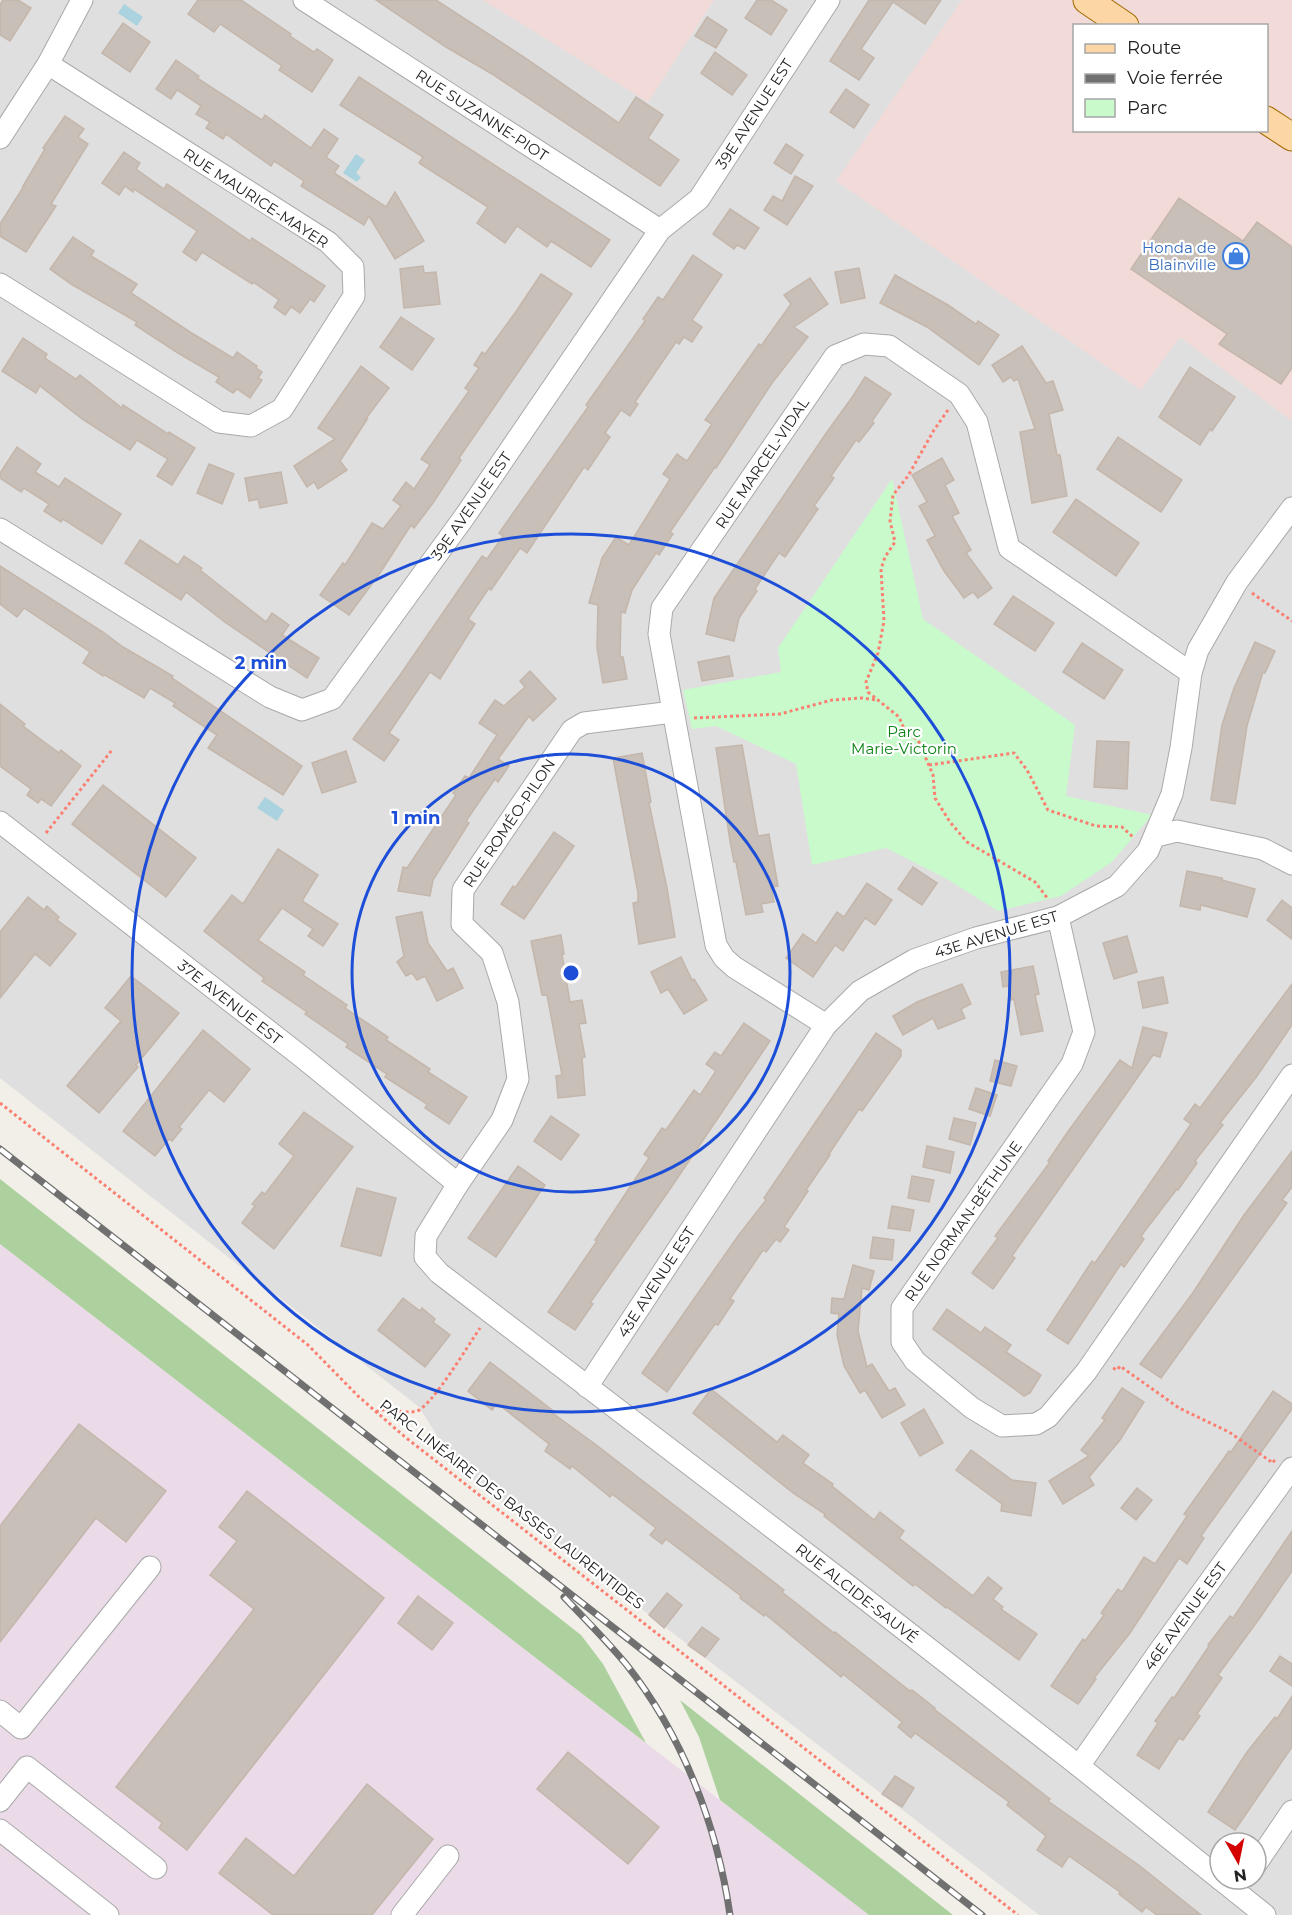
<svg xmlns="http://www.w3.org/2000/svg" width="1292" height="1915" font-family="Montserrat,sans-serif">
  <style>
    .residential { fill: #e0dfdf; fill-rule: evenodd }
    .commercial { fill: #f2dad9; fill-rule: evenodd }
    .industrial { fill: #ebdbe8 }
    .forest { fill: #add19e }
    .park { fill: #c8facc }
    .water { fill: #aad3df }
    .building { fill: #c7bfb8; stroke: #c4b6ab; stroke-width: 1.5 }
    .lines { fill: none; stroke-linecap: round; stroke-linejoin: round }
    .minor-casing { stroke: #a9a9a9; stroke-width: 23 }
    .major-casing { stroke: #a06b00; stroke-width: 29 }
    .path { stroke: #fa8072; stroke-width: 3; stroke-dasharray: 3 3; stroke-linecap: butt }
    .minor { stroke: #fff; stroke-width: 21 }
    .major { stroke: #fcd6a4; stroke-width: 27 }
    .rail-casing { stroke: #707070; stroke-width: 7 }
    .rail { stroke: #fff; stroke-width: 4.5; stroke-dasharray: 14; stroke-linecap: butt }
    .ring { fill: none; stroke: #1d4ed8; stroke-width: 3 }
    .labels { text-anchor: middle; dominant-baseline: central; stroke-width: 4.5; stroke-linejoin: round; paint-order: stroke }
    .street-label { font-size: 15px; fill: #222; stroke: #fff }
    .shop-label { font-size: 15px; fill: #366cbe; stroke: #fff; text-anchor: end }
    .park-label { font-size: 15px; fill: #0c8416; stroke: #fff }
    .centre { fill: #1d4ed8; stroke: #fff; stroke-width: 3 }
    .ring-label { font-size: 18px; text-anchor: middle; font-weight: bold; fill: #1d4ed8; stroke: #fff; stroke-width: 4.5; stroke-linejoin: round; paint-order: stroke }
  </style>
  <rect width="100%" height="100%" fill="#f2efe9"/>
  <path class="residential" d="M0 0H1292V1915H1039L457 1467 419 1407 0 1078ZM1074 26H1266V130H1074ZM1220 1843H1256V1879H1220Z"/>
  <g class="commercial">
    <polygon points="483,0 714,0 648,102"/>
    <path d="M962 0H1292V421L1180 337 1141 390 836 181ZM1074 26H1266V130H1074Z"/>
  </g>
  <polygon class="industrial" points="0,1244 646,1743 869,1915 0,1915"/>
  <g class="forest">
    <polygon points="0,1179 581,1635 603,1664 646,1743 0,1244"/>
    <polygon points="680,1700 953,1915 869,1915 720,1800 699,1737"/>
  </g>
  <polygon class="park" points="892,479 923,619 1075,725 1066,796 1152,815 1112,862 1061,896 998,911 947,879 886,848 812,865 796,764 716,726 692,729 683,690 781,672 778,648"/>
  <g class="water">
    <polygon points="124,4 143,17 137,26 118,13"/>
    <polygon points="356,154 365,160 356,173 361,177 357,182 343,173"/>
    <polygon points="265,797 284,810 277,821 257,808"/>
  </g>
  <g class="building">
    <polygon points="3,0 18,0 31,8 10,41 0,35 0,5"/>
    <polygon points="198,0 241,0 291,34 290,36 314,52 317,49 333,60 312,92 279,70 282,66 220,24 214,32 188,14"/>
    <polygon points="376,0 436,0 527,59 619,123 636,97 663,115 648,138 679,160 660,186 492,74 446,47"/>
    <polygon points="757,0 771,0 787,10 771,35 745,18"/>
    <polygon points="869,0 941,0 925,24 893,2 861,49 874,58 859,80 830,61"/>
    <polygon points="707,17 727,30 716,48 695,36"/>
    <polygon points="123,23 150,42 130,72 102,53"/>
    <polygon points="715,52 747,75 732,95 701,73"/>
    <polygon points="176,60 199,76 197,78 262,120 265,115 311,148 324,129 338,139 326,157 339,166 334,173 386,207 395,192 424,241 395,259 369,216 364,225 301,186 304,181 274,161 271,166 226,134 223,139 206,128 210,122 196,114 201,106 177,90 171,99 156,89"/>
    <polygon points="359,77 610,240 591,267 551,241 547,247 517,226 505,243 477,223 488,207 419,163 423,157 340,105"/>
    <polygon points="846,89 869,105 854,128 830,112"/>
    <polygon points="65,116 84,129 78,137 88,144 51,204 56,206 26,252 0,236 0,224 24,186 23,186 45,149 43,148"/>
    <polygon points="786,144 803,155 791,174 774,163"/>
    <polygon points="124,152 140,163 136,169 164,189 167,184 250,241 252,238 325,286 314,302 310,299 300,313 291,307 285,315 274,307 279,300 253,282 252,284 202,252 196,261 183,252 197,231 134,189 133,192 125,186 119,195 102,183"/>
    <polygon points="795,176 813,186 787,225 764,210 773,196 782,201"/>
    <polygon points="1179,198 1243,241 1257,222 1292,247 1292,368 1281,384 1219,344 1227,334 1131,269"/>
    <polygon points="730,209 759,228 745,249 737,245 734,249 713,234"/>
    <polygon points="73,237 94,251 91,256 137,284 131,293 190,332 233,358 237,352 257,366 256,368 262,372 258,378 262,380 250,398 237,389 233,393 216,382 219,377 178,353 135,325 137,322 71,284 50,269"/>
    <polygon points="693,255 722,275 692,320 702,327 692,342 684,337 679,344 676,342 635,402 638,404 630,416 621,410 605,433 610,437 588,470 584,467 527,553 520,548 491,590 489,588 468,619 475,624 440,679 430,672 389,733 399,740 384,761 353,739 400,675 482,556 487,559 503,536 499,533 588,407 586,405 645,321 643,319 658,297 663,300"/>
    <polygon points="423,266 424,273 436,272 440,304 404,308 400,269"/>
    <polygon points="859,268 865,298 841,303 835,272"/>
    <polygon points="541,274 572,294 459,458 461,460 433,503 414,528 411,525 380,573 349,615 320,595 343,563 345,565 372,523 383,529 401,506 393,500 406,482 414,489 430,465 421,459 469,391 465,388 479,368 474,365 482,352 485,354 515,313"/>
    <polygon points="895,275 948,305 976,324 978,321 999,335 979,365 927,327 880,303"/>
    <polygon points="810,278 828,304 794,327 808,337 772,383 716,468 715,467 670,532 673,534 659,555 656,553 632,590 625,613 621,612 620,657 623,657 627,679 603,683 597,648 598,605 589,603 602,558 616,537 629,545 670,479 663,474 677,454 687,461 712,424 705,420 759,344 761,346 791,304 784,295"/>
    <polygon points="401,317 434,339 412,370 380,347"/>
    <polygon points="23,338 47,354 45,358 76,379 80,375 122,408 123,405 168,434 169,432 195,448 172,485 157,476 168,459 137,440 130,450 82,419 40,386 36,393 2,371"/>
    <polygon points="1022,346 1046,383 1053,381 1063,410 1049,414 1057,455 1060,455 1067,496 1032,503 1020,432 1035,429 1018,379 1014,381 1011,377 1003,382 992,365"/>
    <polygon points="361,366 389,388 364,421 368,418 340,461 347,470 318,489 314,482 307,487 294,466 335,439 318,428"/>
    <polygon points="1190,367 1235,397 1212,431 1210,429 1200,445 1159,417"/>
    <polygon points="865,377 891,394 872,421 874,423 859,442 856,440 831,476 834,478 814,506 818,509 785,557 779,553 755,589 757,591 739,618 734,641 706,634 714,598 827,432 853,396"/>
    <polygon points="1118,437 1182,480 1161,512 1097,469"/>
    <polygon points="17,447 41,464 35,472 59,487 65,478 121,514 102,544 63,519 61,522 44,511 49,504 24,488 21,492 0,478 0,473"/>
    <polygon points="942,458 954,480 945,485 959,513 952,516 971,550 966,553 992,588 978,598 973,592 964,598 944,571 927,540 935,536 919,506 927,502 912,475"/>
    <polygon points="209,464 234,474 222,504 197,493"/>
    <polygon points="281,472 287,503 260,508 258,499 249,501 245,478"/>
    <polygon points="1076,499 1139,543 1116,576 1053,532"/>
    <polygon points="140,540 178,565 184,556 202,568 200,570 266,622 272,613 289,625 282,635 319,658 307,678 226,623 186,592 181,600 125,563"/>
    <polygon points="0,566 103,632 123,647 173,676 172,678 302,766 283,795 208,748 217,735 173,706 175,703 150,688 144,698 105,675 103,676 83,663 90,652 24,608 17,617 0,604"/>
    <polygon points="1013,596 1054,623 1035,651 994,624"/>
    <polygon points="1255,642 1275,651 1265,673 1263,672 1247,726 1235,804 1211,800 1222,725 1234,688"/>
    <polygon points="1082,643 1123,670 1104,699 1063,672"/>
    <polygon points="729,656 733,676 702,681 698,662"/>
    <polygon points="530,671 556,699 533,721 529,716 498,759 509,766 498,782 495,779 466,821 469,823 433,880 430,896 398,891 403,867 407,868 456,795 453,793 465,776 469,778 497,735 479,723 495,700 504,706 525,687 520,681"/>
    <polygon points="0,704 25,724 23,726 59,753 61,750 81,766 51,806 41,799 38,803 27,795 31,789 0,766"/>
    <polygon points="1097,741 1129,742 1127,789 1094,787"/>
    <polygon points="742,745 758,836 769,834 778,886 771,887 774,902 761,904 763,912 746,915 736,862 734,862 730,841 716,748"/>
    <polygon points="346,751 356,782 322,793 312,763"/>
    <polygon points="642,753 651,802 649,803 667,888 675,937 639,944 633,903 638,902 638,893 613,758"/>
    <polygon points="103,785 196,858 166,897 72,824"/>
    <polygon points="554,832 574,846 524,919 501,904 513,886 515,888"/>
    <polygon points="278,849 318,875 302,901 338,924 323,946 308,936 313,929 282,908 258,940 305,972 303,975 347,1005 345,1008 388,1037 386,1040 430,1069 428,1072 467,1097 449,1124 425,1108 427,1104 385,1077 387,1074 346,1047 348,1044 305,1014 307,1012 262,981 264,978 204,931 232,895 243,904"/>
    <polygon points="913,867 937,883 922,905 898,889"/>
    <polygon points="1187,871 1222,878 1222,880 1255,889 1247,917 1201,905 1200,910 1180,906"/>
    <polygon points="867,883 892,900 875,925 865,918 843,951 835,945 813,977 786,958 803,934 816,943 837,912 844,917"/>
    <polygon points="28,897 44,910 47,906 59,917 57,920 76,934 50,966 35,954 0,998 0,932"/>
    <polygon points="1282,900 1292,908 1292,939 1267,920"/>
    <polygon points="422,912 428,943 447,971 453,968 463,988 437,1001 425,976 417,980 412,973 406,976 397,962 404,956 396,917"/>
    <polygon points="561,935 564,954 562,954 570,1002 582,1000 586,1023 579,1024 585,1057 582,1058 585,1095 558,1098 556,1076 562,1075 547,995 542,995 531,941"/>
    <polygon points="1127,936 1137,972 1114,979 1103,943"/>
    <polygon points="681,957 692,980 694,979 707,1000 684,1014 668,989 661,993 651,972"/>
    <polygon points="1033,966 1039,994 1035,995 1043,1031 1021,1035 1014,999 1011,1000 1009,986 1003,987 1001,972"/>
    <polygon points="131,976 179,1013 136,1065 138,1067 99,1113 67,1086 121,1021 105,1008"/>
    <polygon points="1163,977 1168,1003 1143,1008 1138,982"/>
    <polygon points="962,984 971,1004 961,1009 965,1018 938,1029 933,1018 903,1035 893,1016 917,1002"/>
    <polygon points="1292,984 1292,1025 1257,1076 1220,1123 1223,1125 1195,1161 1197,1163 1178,1190 1177,1189 1141,1236 1144,1239 1124,1267 1121,1264 1068,1344 1047,1330 1092,1261 1095,1263 1191,1124 1184,1119 1195,1104 1200,1108"/>
    <polygon points="744,1023 770,1041 668,1192 590,1303 593,1304 575,1330 548,1312 597,1241 595,1240 649,1158 644,1154 662,1128 666,1130 694,1090 700,1095 716,1071 706,1064 715,1052 721,1056"/>
    <polygon points="1143,1027 1167,1033 1160,1057 1153,1055 1126,1094 1012,1256 1015,1258 993,1289 972,1273 998,1238 995,1236 1050,1162 1048,1161 1067,1133 1120,1060 1132,1068"/>
    <polygon points="203,1030 250,1069 224,1102 209,1090 179,1127 182,1129 172,1141 169,1139 155,1156 123,1131"/>
    <polygon points="876,1033 901,1050 901,1056 862,1111 859,1109 829,1154 830,1155 806,1190 808,1191 784,1227 789,1230 780,1242 776,1239 766,1252 763,1250 730,1299 734,1301 718,1325 715,1324 667,1392 642,1373 738,1236 766,1200 764,1198"/>
    <polygon points="995,1060 1017,1066 1011,1086 990,1081"/>
    <polygon points="976,1088 997,1095 990,1116 969,1109"/>
    <polygon points="304,1112 353,1147 274,1249 242,1223 255,1206 252,1204 262,1192 265,1194 294,1156 279,1144"/>
    <polygon points="551,1116 579,1135 561,1160 534,1141"/>
    <polygon points="954,1118 976,1123 970,1145 949,1139"/>
    <polygon points="927,1146 954,1152 950,1173 923,1167"/>
    <polygon points="1292,1151 1292,1187 1282,1200 1287,1203 1161,1378 1140,1364 1192,1294 1244,1215"/>
    <polygon points="518,1166 545,1185 496,1257 468,1238"/>
    <polygon points="912,1176 934,1180 929,1202 908,1198"/>
    <polygon points="357,1188 396,1198 381,1256 341,1246"/>
    <polygon points="892,1206 914,1210 910,1231 888,1228"/>
    <polygon points="873,1237 894,1240 892,1260 870,1258"/>
    <polygon points="853,1265 874,1271 869,1290 862,1288 858,1331 867,1367 872,1364 889,1391 895,1388 905,1405 882,1418 865,1390 860,1393 844,1366 837,1335 839,1314 831,1313 832,1298 844,1299"/>
    <polygon points="403,1298 420,1311 422,1308 435,1319 433,1322 450,1335 425,1367 378,1330"/>
    <polygon points="947,1309 981,1333 985,1327 1011,1345 1006,1352 1041,1375 1030,1393 1024,1396 933,1329"/>
    <polygon points="490,1362 552,1410 551,1412 595,1444 784,1590 782,1592 834,1633 835,1632 910,1691 912,1690 935,1708 934,1709 1050,1799 1048,1801 1140,1866 1201,1915 1157,1915 1146,1907 1142,1912 1119,1894 1120,1892 1069,1856 1062,1867 1037,1850 1046,1836 1007,1805 1009,1802 915,1733 911,1738 898,1727 902,1722 843,1674 841,1677 765,1614 764,1616 740,1598 741,1596 666,1539 662,1544 650,1535 656,1528 612,1494 610,1497 572,1466 570,1469 545,1451 549,1444 497,1403 492,1410 468,1391"/>
    <polygon points="1122,1388 1144,1402 1120,1440 1089,1477 1094,1485 1063,1504 1049,1481 1089,1456 1081,1450 1105,1420 1102,1418"/>
    <polygon points="711,1389 777,1442 783,1435 809,1455 803,1463 833,1484 832,1486 874,1520 880,1512 904,1531 899,1538 973,1596 988,1577 1002,1588 993,1599 1003,1607 1001,1609 1037,1634 1019,1660 947,1607 946,1608 915,1584 913,1586 824,1516 825,1514 793,1493 693,1413"/>
    <polygon points="1273,1391 1292,1404 1292,1409 1201,1536 1204,1538 1187,1564 1179,1558 1130,1633 1094,1678 1096,1679 1078,1704 1051,1686 1083,1639 1085,1641 1104,1615 1101,1613 1118,1589 1122,1592 1144,1557 1155,1564 1187,1516 1184,1514 1229,1451 1231,1452"/>
    <polygon points="924,1409 943,1443 920,1456 901,1423"/>
    <polygon points="79,1424 166,1491 126,1542 96,1518 0,1642 0,1526"/>
    <polygon points="971,1450 1012,1480 1036,1483 1031,1516 1001,1511 1002,1504 956,1470"/>
    <polygon points="1137,1488 1152,1500 1136,1520 1121,1508"/>
    <polygon points="247,1491 384,1598 187,1850 159,1828 162,1823 116,1787 254,1609 210,1575 237,1541 219,1527"/>
    <polygon points="1292,1531 1292,1571 1259,1619 1218,1675 1222,1678 1197,1714 1200,1716 1183,1740 1179,1738 1159,1769 1137,1755 1158,1723 1155,1721 1172,1697 1174,1698 1209,1646 1208,1645 1230,1616 1233,1618"/>
    <polygon points="667,1593 682,1605 664,1628 649,1615"/>
    <polygon points="418,1596 453,1623 432,1650 398,1623"/>
    <polygon points="702,1627 719,1639 705,1657 688,1645"/>
    <polygon points="1280,1656 1292,1664 1292,1686 1270,1671"/>
    <polygon points="1292,1696 1292,1747 1235,1830 1208,1812 1247,1752 1275,1717 1277,1719"/>
    <polygon points="568,1752 659,1827 628,1864 537,1789"/>
    <polygon points="895,1776 914,1788 902,1807 882,1794"/>
    <polygon points="367,1784 433,1839 372,1915 273,1915 219,1873 246,1838 294,1876"/>
  </g>
  <g class="lines">
    <defs>
      <g id="minor">
        <polyline points="304,0 660,230"/>
        <polyline points="0,138 48,64 82,0"/>
        <polyline points="0,284 219,422 251,426 282,409 354,296 353,267 328,242 48,64"/>
        <polyline points="0,529 270,697 302,710 332,699 465,516 660,230 699,199 829,0"/>
        <polyline points="673,712 584,723 572,730 463,890 462,924 492,953 508,1002 518,1079 502,1120 458,1184 426,1236 425,1257 439,1273 837,1577 1079,1766 1220,1879"/>
        <polyline points="0,822 302,1057 458,1184"/>
        <polyline points="1156,836 1177,831 1263,849 1292,864"/>
        <polyline points="1058,917 1084,1032 1072,1064 902,1308 902,1342 915,1361 972,1408 1002,1426 1036,1424 1048,1417 1086,1372 1292,1075"/>
        <polyline points="826,1025 734,967 724,958 716,945 659,634 662,608 835,356 864,344 889,346 959,394 977,422 1009,548 1191,673"/>
        <polyline points="587,1387 826,1025 860,991 914,960 976,938 1058,917 1117,886 1148,851 1172,794 1181,748 1191,673 1198,650 1237,582 1292,508"/>
        <polyline points="0,1711 21,1728 150,1567"/>
        <polyline points="1079,1766 1160,1650 1292,1468"/>
        <polyline points="0,1801 27,1767 156,1868"/>
        <polyline points="0,1830 108,1915"/>
        <polyline points="1256,1864 1292,1811"/>
        <polyline points="1220,1879 1265,1915"/>
        <polyline points="402,1915 448,1856"/>
      </g>
      <g id="major">
        <polyline points="1087,0 1125,26"/>
        <polyline points="1266,120 1292,137"/>
      </g>
    </defs>
    <use href="#minor" class="minor-casing"/>
    <use href="#major" class="major-casing"/>
    <g class="path">
      <polyline points="948,410 934,430 908,476 893,495 890,521 895,542 885,557 881,569 884,621 878,653 866,682 868,692 899,717 905,731 918,740 933,775 935,798 950,822 967,842 1035,882 1048,899"/>
      <polyline points="1252,593 1292,621"/>
      <polyline points="694,718 780,714 832,700 862,698 877,700"/>
      <polyline points="929,765 1014,753 1027,770 1048,810 1096,826 1122,827 1134,838"/>
      <polyline points="46,833 112,750"/>
      <polyline points="0,1103 308,1345 358,1396 405,1437 1018,1915"/>
      <polyline points="1113,1368 1117,1370 1120,1366 1179,1408 1229,1432 1270,1461 1271,1459 1275,1462"/>
      <path d="M376 1412C385 1406 404 1415 417 1411 432 1406 469 1344 480 1328"/>
    </g>
    <use href="#minor" class="minor"/>
    <use href="#major" class="major"/>
    <defs>
      <g id="rail">
        <polyline points="0,1149 982,1915"/>
        <path d="M564 1597C585 1619 607 1641 626 1664 683 1736 717 1825 730 1915"/>
      </g>
    </defs>
    <use href="#rail" class="rail-casing"/>
    <use href="#rail" class="rail"/>
  </g>
  <g class="ring">
    <circle cx="571" cy="973" r="219"/>
    <circle cx="571" cy="973" r="439"/>
  </g>
  <defs>
    <symbol id="shop-ring" viewBox="-11 -11 22 22"><circle r="9.5" fill="#fff" stroke="#3f7fe0" stroke-width="1.5"/><path d="M-5-2.5h2.3a2.7 3.5 0 0 1 5.4 0H5L5.5 6h-11ZM-1.5-2.5h3a1.5 2.3 0 0 0-3 0Z" fill="#3f7fe0"/></symbol>
  </defs>
  <g fill-rule="evenodd">
    <use href="#shop-ring" x="1221" y="241" width="30" height="30"/>
  </g>
  <g class="labels">
    <g class="street-label">
      <text transform="translate(754 114) rotate(-57)">39E AVENUE EST</text>
      <text transform="translate(482 115) rotate(33)">RUE SUZANNE-PIOT</text>
      <text transform="translate(256 198) rotate(33)">RUE MAURICE-MAYER</text>
      <text transform="translate(762 463) rotate(-56)">RUE MARCEL-VIDAL</text>
      <text transform="translate(471 506) rotate(-55)">39E AVENUE EST</text>
      <text transform="translate(509 823) rotate(-56)">RUE ROMÉO-PILON</text>
      <text transform="translate(996 934) rotate(-17)">43E AVENUE EST</text>
      <text transform="translate(230 1002) rotate(38)">37E AVENUE EST</text>
      <text transform="translate(963 1221) rotate(-55)">RUE NORMAN-BÉTHUNE</text>
      <text transform="translate(656 1282) rotate(-57)">43E AVENUE EST</text>
      <text transform="translate(512 1504) rotate(38)">PARC LINÉAIRE DES BASSES LAURENTIDES</text>
      <text transform="translate(857 1593) rotate(38)">RUE ALCIDE-SAUVÉ</text>
      <text transform="translate(1185 1616) rotate(-54)">46E AVENUE EST</text>
    </g>
    <g class="shop-label">
      <text x="1216" y="247">Honda de<tspan x="1216" dy="17">Blainville</tspan></text>
    </g>
    <g class="park-label">
      <text x="904" y="731">Parc<tspan x="904" dy="17">Marie-Victorin</tspan></text>
    </g>
  </g>
  <circle cx="571" cy="973" r="9" class="centre"/>
  <g class="ring-label">
    <text x="261" y="669">2 min</text>
    <text x="416" y="824">1 min</text>
  </g>
  <rect x="1073" y="24" width="195" height="108" fill="#ffffff" stroke="#a7a7a7" stroke-width="1.5"/>
  <rect x="1085" y="44" width="30" height="9" fill="#fcd6a4" stroke="#a7a7a7" stroke-width="1.5"/>
  <text x="1127" y="54" font-size="18" fill="#222222">Route</text>
  <rect x="1085" y="74" width="30" height="9" fill="#707070" stroke="#a7a7a7" stroke-width="1.5"/>
  <text x="1127" y="84" font-size="18" fill="#222222">Voie ferrée</text>
  <rect x="1085" y="99" width="30" height="18" fill="#c8facc" stroke="#a7a7a7" stroke-width="1.5"/>
  <text x="1127" y="114" font-size="18" fill="#222222">Parc</text>
  <g transform="translate(1238 1861) rotate(171)"><circle r="28" fill="#ffffff" stroke="#a7a7a7" stroke-width="1.5"/>
  <path d="M0-4.5L10 22L0 15L-10 22Z" fill="#d40000"/>
  <text y="-9" font-size="16" font-weight="bold" text-anchor="middle" fill="#222222">N</text>
  </g>
</svg>
